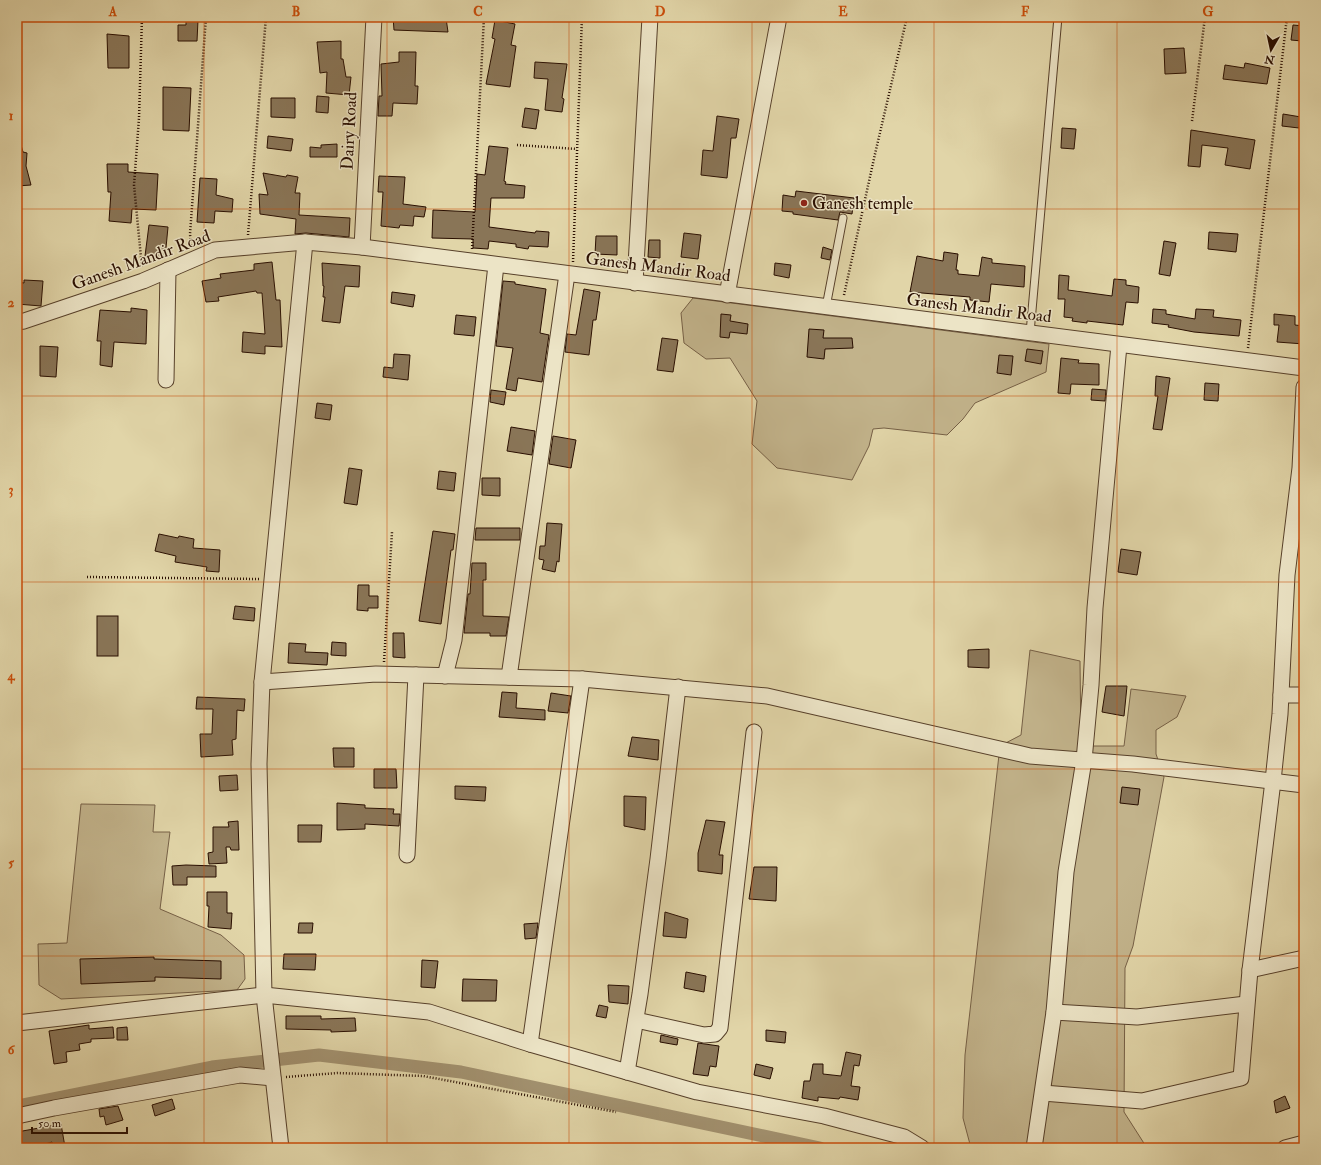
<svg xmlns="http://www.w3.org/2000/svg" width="1321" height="1165" font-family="'IM FELL Double Pica',serif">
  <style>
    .green { fill: #c2b38b; stroke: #766046 }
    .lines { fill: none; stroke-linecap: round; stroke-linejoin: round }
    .canal { stroke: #a2916f; stroke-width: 13 }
    .building { fill: #897557; stroke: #290e00 }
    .lane-casing { stroke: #57402a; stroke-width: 9 }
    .street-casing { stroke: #57402a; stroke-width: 17 }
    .path { stroke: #290e00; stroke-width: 2.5; stroke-dasharray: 1 2; stroke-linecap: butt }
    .lane { stroke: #ece4c6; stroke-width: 7 }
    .street { stroke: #ece4c6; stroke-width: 15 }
    .grid { fill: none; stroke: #cb4e0a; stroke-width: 1; stroke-opacity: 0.55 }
    .poi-dot { fill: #8f2418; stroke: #ece4c6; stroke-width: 1.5 }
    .labels { text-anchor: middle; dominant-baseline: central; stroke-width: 3; stroke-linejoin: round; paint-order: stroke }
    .street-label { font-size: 17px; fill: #290e00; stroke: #ece4c6 }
    .poi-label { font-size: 17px; fill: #290e00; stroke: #ece4c6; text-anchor: start }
    .neatline { fill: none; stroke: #cb4e0a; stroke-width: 1.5 }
    .grid-label { font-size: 13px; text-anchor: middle; font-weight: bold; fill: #cb4e0a }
  </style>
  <rect width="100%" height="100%" fill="#e1d5a8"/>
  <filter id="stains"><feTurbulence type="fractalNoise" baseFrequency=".005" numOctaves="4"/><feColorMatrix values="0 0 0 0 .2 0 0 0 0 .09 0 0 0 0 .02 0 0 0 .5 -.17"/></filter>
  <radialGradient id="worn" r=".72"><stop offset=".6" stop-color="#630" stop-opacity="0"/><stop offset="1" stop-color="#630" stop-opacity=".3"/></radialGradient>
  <g class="green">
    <polygon points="693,298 1049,344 1046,372 975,403 963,419 947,435 884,428 873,429 869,446 852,480 777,468 752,444 757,401 730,358 706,359 684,343 681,313"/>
    <polygon points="1030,650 1080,661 1081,746 1124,746 1131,689 1186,696 1177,717 1156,730 1156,754 1164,777 1133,946 1125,968 1124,1112 1147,1148 971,1148 963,1118 965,1055 1000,746 1021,735"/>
    <polygon points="81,804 155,805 153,832 170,832 160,909 221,935 244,955 245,979 237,990 61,999 39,985 38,944 67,943"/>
  </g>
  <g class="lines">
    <polyline class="canal" points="17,1106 212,1067 319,1055 461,1072 820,1148"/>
  </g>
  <g class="building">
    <polygon points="393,17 446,18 448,32 394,30"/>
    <polygon points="186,20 198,20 197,41 178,41 178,25 186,25"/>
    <polygon points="495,20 515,24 511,45 516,46 510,87 486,84 495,39 492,38"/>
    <polygon points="1293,25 1304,26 1302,41 1291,40"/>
    <polygon points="107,34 129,36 129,68 108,68"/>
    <polygon points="341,41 341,59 343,59 346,77 351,77 349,95 326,93 327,72 320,73 317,42"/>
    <polygon points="1184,48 1186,73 1165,74 1164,49"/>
    <polygon points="399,52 416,52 415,86 418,86 417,104 393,103 392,116 378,116 379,96 382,96 381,64 399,62"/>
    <polygon points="535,62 567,64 562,98 564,99 562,112 545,110 548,79 534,78"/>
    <polygon points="1245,63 1270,68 1267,84 1223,79 1225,65 1244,68"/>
    <polygon points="163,87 191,88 189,131 163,130"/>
    <polygon points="317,96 329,97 328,113 316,112"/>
    <polygon points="271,98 295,98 295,118 271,117"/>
    <polygon points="525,108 539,110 536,129 522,127"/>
    <polygon points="1283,114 1301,117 1299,128 1282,126"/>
    <polygon points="717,116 739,119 736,138 731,138 727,178 701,175 703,150 713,151"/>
    <polygon points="1062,128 1076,129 1074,149 1061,148"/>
    <polygon points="1191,130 1255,140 1250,169 1225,165 1228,148 1202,145 1200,167 1188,166"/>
    <polygon points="268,136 293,139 291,151 267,148"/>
    <polygon points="337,144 337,157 310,157 310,147 321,148 321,145"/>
    <polygon points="17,145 21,145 23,152 27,153 26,166 31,185 17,186"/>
    <polygon points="489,146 508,148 504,181 506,182 505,184 525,186 524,198 491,198 489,227 535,233 536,231 549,232 548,247 529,246 528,249 516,247 516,244 489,241 488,249 473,248 473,239 432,238 433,210 475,212 477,174 485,175"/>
    <polygon points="107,164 128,164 128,172 158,174 156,210 132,209 131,223 109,221 111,192 108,192"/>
    <polygon points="263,173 286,177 287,175 298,177 295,193 300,193 299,215 350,218 349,237 306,233 295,234 296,219 260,214 259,194 268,195"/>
    <polygon points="379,176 405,177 403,204 426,207 424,217 414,216 413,226 400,225 399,228 381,226 383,192 378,192"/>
    <polygon points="200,178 217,179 216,195 233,199 232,212 215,211 214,223 197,222"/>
    <polygon points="796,191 854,198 852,214 840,212 838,220 793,214 793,212 782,211 783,195 795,197"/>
    <polygon points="149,225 168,227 165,258 145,256"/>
    <polygon points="1209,232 1238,234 1236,252 1208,249"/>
    <polygon points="684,233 701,235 698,259 681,257"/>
    <polygon points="596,236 617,236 617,255 595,254"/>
    <polygon points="649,240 660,240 660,258 648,257"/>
    <polygon points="1164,241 1176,243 1170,276 1159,274"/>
    <polygon points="823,247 832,250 830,260 821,258"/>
    <polygon points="944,252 958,254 956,270 958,270 958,274 979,276 982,257 992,259 992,263 1025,266 1024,287 991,284 989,302 970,300 970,297 910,292 917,256 943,261"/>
    <polygon points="272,262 276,300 280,300 282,347 265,346 265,354 242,352 243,332 265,334 262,293 257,293 256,291 218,297 219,301 206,302 202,281 221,278 220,274 254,270 254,264"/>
    <polygon points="322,263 360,266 359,287 345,286 340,323 322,321 325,297 323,297 324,286 323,286"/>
    <polygon points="775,263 791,265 789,278 774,275"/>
    <polygon points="1059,275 1069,276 1068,290 1112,296 1114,279 1126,280 1126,285 1139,287 1138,303 1126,302 1123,325 1087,321 1087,323 1072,321 1073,318 1064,317 1065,299 1058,299"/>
    <polygon points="24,280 43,281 41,306 17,304 17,282 24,283"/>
    <polygon points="503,281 515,282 515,284 546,289 540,333 549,335 542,382 518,378 516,391 506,389 513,348 496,346"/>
    <polygon points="584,289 600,292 596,320 593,320 589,355 565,352 567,334 576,335"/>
    <polygon points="392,292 415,295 413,307 391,303"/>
    <polygon points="131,308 147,310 146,344 114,342 112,367 100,365 101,341 97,341 100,310 131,312"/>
    <polygon points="1153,309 1166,310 1166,314 1195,319 1196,309 1214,310 1213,317 1241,320 1239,336 1194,332 1168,327 1169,325 1152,323"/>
    <polygon points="721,314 731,315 730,321 748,324 747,334 730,332 729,338 720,337"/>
    <polygon points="1274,314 1295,316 1295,325 1304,326 1304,344 1277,342 1279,325 1274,325"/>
    <polygon points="456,315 476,317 474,336 454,334"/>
    <polygon points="809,329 824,330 823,338 852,338 853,348 825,349 824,359 807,357"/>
    <polygon points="662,338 678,340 673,372 657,370"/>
    <polygon points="40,346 58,347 56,377 40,376"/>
    <polygon points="1027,349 1043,351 1041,364 1025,361"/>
    <polygon points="394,354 410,355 408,380 383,377 384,367 393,368"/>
    <polygon points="999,355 1013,356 1011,375 997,373"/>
    <polygon points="1061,358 1079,360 1078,363 1099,364 1099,385 1071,384 1070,394 1058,393"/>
    <polygon points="1156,376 1170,378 1162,430 1153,429 1158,396 1155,396"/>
    <polygon points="1205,383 1219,384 1218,401 1204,400"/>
    <polygon points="1092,389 1106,390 1105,401 1091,400"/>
    <polygon points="491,390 506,392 504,405 490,402"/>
    <polygon points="317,403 332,405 330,420 315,418"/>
    <polygon points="511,427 535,431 532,455 507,451"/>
    <polygon points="553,436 576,440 571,468 549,464"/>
    <polygon points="349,468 362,470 357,505 344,503"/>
    <polygon points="439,471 456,473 454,491 437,489"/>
    <polygon points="482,478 500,478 500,496 482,495"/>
    <polygon points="547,523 562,524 559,562 557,561 555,572 542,569 544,560 539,559 540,546 545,546"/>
    <polygon points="476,528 520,528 520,540 475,540"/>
    <polygon points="433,531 455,534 453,550 451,550 441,624 419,621"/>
    <polygon points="159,534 178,538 179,536 194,539 193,548 220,550 219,572 206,571 207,567 175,562 176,556 155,551"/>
    <polygon points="1121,549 1141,552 1137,575 1118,572"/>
    <polygon points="472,563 486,563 486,580 483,580 483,616 509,617 506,636 490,636 490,633 464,633 468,594 470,594"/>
    <polygon points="358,585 369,585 369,596 378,596 378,608 368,608 368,611 357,610"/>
    <polygon points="235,606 255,608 254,621 233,619"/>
    <rect x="97" y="616" width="21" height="40"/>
    <polygon points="393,633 404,633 405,658 393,657"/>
    <polygon points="332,642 346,643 346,656 331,655"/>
    <polygon points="289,643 306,644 305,652 328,653 327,665 288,663"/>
    <polygon points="989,649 989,668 968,667 968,650"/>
    <polygon points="1106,686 1127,686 1124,716 1102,712"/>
    <polygon points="502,692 517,693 516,708 545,710 545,720 499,717"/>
    <polygon points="551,693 571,696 568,713 548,711"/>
    <polygon points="197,697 245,699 244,711 237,710 236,739 232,740 233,755 201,757 200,734 212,734 213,709 196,709"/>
    <polygon points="632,737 659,740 658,760 628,756"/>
    <polygon points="333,748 354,748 354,767 334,767"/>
    <polygon points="374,769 396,769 397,788 374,788"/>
    <polygon points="237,775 238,790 220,791 219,776"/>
    <polygon points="455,786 486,787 485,801 455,799"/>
    <polygon points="1122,787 1140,789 1138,805 1120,803"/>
    <polygon points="624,796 646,797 645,830 624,826"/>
    <polygon points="337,803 365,805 365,808 394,809 393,814 400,814 399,826 365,824 365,829 337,830"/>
    <polygon points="706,820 725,822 719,855 723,855 722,874 698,871 698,853"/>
    <polygon points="238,821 239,850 231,850 230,847 226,847 227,863 209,864 208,853 213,852 213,827 229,827 228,822"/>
    <polygon points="298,825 322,825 321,842 298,842"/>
    <polygon points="186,865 216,866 216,877 187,877 187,885 173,885 172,866"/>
    <polygon points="754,867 777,867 776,901 749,899"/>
    <polygon points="207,892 227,892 227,913 232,913 231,929 208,927 209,906 207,906"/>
    <polygon points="665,912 688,919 686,938 663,936"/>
    <polygon points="299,923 313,923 312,933 298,933"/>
    <polygon points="538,923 536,938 525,939 524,924"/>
    <polygon points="284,954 316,954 315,970 283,969"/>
    <polygon points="154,957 154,959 221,961 221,979 155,977 155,981 81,984 80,959"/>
    <polygon points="422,960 438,961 435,988 421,987"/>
    <polygon points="686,972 706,976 704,992 684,988"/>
    <polygon points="463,979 497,980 496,1001 462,1001"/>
    <polygon points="608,985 629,986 628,1004 609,1002"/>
    <polygon points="599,1005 608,1007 606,1018 596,1016"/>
    <polygon points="286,1016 321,1016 321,1019 355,1018 356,1031 331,1032 331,1030 286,1029"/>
    <polygon points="89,1025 89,1029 113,1027 114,1038 91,1039 91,1042 79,1044 80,1050 66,1052 67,1062 54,1064 49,1031"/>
    <polygon points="127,1027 128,1040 117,1040 117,1028"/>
    <polygon points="766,1030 786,1032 785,1043 766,1041"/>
    <polygon points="661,1035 678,1039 677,1045 660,1042"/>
    <polygon points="698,1043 719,1046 716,1067 710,1066 708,1076 693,1074"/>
    <polygon points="846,1052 861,1055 859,1066 854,1065 851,1086 860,1087 858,1100 840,1097 839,1099 818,1097 818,1101 802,1098 804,1081 810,1081 813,1064 823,1064 823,1074 841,1076"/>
    <polygon points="756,1064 773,1068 770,1079 754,1075"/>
    <polygon points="1285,1096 1290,1108 1276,1113 1274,1101"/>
    <polygon points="172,1099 175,1109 155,1116 152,1105"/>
    <polygon points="118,1106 123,1120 106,1125 104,1116 100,1117 99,1109"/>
    <polygon points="61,1124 65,1147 53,1148 52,1142 32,1148 17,1148 17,1132"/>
  </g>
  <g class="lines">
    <defs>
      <g id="lane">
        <polyline points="826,307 843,218"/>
        <polyline points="1030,333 1058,17"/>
      </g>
      <g id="street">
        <polyline points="362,247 374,17"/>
        <polyline points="635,283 650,17"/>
        <polyline points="727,295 779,17"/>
        <polyline points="17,322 24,321 143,281 215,250 305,242 362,247 1304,368"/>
        <polyline points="166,380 168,270"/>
        <polyline points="445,676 454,640 496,265"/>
        <polyline points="509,677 567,274"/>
        <polyline points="262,682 376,674 582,679 767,696 1030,756 1133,764 1304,785"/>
        <polyline points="1281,695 1304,695"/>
        <polyline points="407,855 416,675"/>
        <polyline points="1250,970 1304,958"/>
        <polyline points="1054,1012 1137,1017 1246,1004"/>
        <polyline points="636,1020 704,1035 715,1034 720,1028 754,732"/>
        <polyline points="17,1023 264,995 429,1012 530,1044 697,1092 824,1116 904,1137 922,1148"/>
        <polyline points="530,1044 582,679"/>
        <polyline points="627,1072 640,994 658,859 678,687"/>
        <polyline points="1043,1093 1142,1101 1241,1078 1250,970 1273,781 1280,714 1287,575 1300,468 1304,387"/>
        <polyline points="17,1116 54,1108 240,1075 273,1078"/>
        <polyline points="281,1148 264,995 259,764 262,682 305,242"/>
        <polyline points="1034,1148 1054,1012 1066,872 1084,760 1091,685 1095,608 1119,345"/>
        <polyline points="1285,1148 1304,1143"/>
      </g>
    </defs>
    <use href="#lane" class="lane-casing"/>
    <use href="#street" class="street-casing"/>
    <g class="path">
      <polyline points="142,17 139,118 134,185 142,268"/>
      <polyline points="1192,121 1205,17"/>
      <polyline points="517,145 577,149"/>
      <polyline points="248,235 266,17"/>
      <polyline points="191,245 190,234 206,17"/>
      <polyline points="472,249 484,17"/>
      <polyline points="573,262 582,17"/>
      <polyline points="844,295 875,154 907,17"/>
      <polyline points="1248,348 1287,17"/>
      <polyline points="87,577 259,579"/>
      <polyline points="384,662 392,532"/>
      <polyline points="286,1077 337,1073 423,1076 616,1112"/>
    </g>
    <use href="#lane" class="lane"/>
    <use href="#street" class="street"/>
  </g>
  <path class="grid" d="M204 17V1148M387 17V1148M569 17V1148M752 17V1148M934 17V1148M1117 17V1148M17 209H1304M17 396H1304M17 582H1304M17 769H1304M17 956H1304"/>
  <circle class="poi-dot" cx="804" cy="203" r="4"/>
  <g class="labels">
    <g class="street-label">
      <text transform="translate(349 131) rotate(-87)">Dairy Road</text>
      <text transform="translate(141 260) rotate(-20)">Ganesh Mandir Road</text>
      <text transform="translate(658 267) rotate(7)">Ganesh Mandir Road</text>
      <text transform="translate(979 308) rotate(7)">Ganesh Mandir Road</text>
    </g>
    <g class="poi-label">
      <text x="812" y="203">Ganesh temple</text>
    </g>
  </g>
  <rect width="1321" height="1165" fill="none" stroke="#e1d5a8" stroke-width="44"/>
  <g transform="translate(1271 50) rotate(189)" stroke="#ece4c6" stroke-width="3" paint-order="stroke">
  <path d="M0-3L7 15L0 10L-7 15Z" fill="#290e00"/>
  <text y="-6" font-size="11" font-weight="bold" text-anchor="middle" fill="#290e00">N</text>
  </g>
  <path d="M32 1127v6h95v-6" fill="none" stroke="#290e00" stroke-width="2"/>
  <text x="38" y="1127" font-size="12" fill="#290e00" stroke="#ece4c6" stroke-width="3" paint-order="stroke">50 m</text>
  <rect x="22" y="22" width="1277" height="1121" class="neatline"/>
  <g class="grid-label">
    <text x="113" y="16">A</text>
    <text x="296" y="16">B</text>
    <text x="478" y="16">C</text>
    <text x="660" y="16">D</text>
    <text x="843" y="16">E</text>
    <text x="1025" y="16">F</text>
    <text x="1208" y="16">G</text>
    <text x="11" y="120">1</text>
    <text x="11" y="307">2</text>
    <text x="11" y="494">3</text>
    <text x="11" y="680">4</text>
    <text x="11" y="867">5</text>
    <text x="11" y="1054">6</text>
  </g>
  <rect width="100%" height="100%" filter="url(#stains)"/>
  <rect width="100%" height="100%" fill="url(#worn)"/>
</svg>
